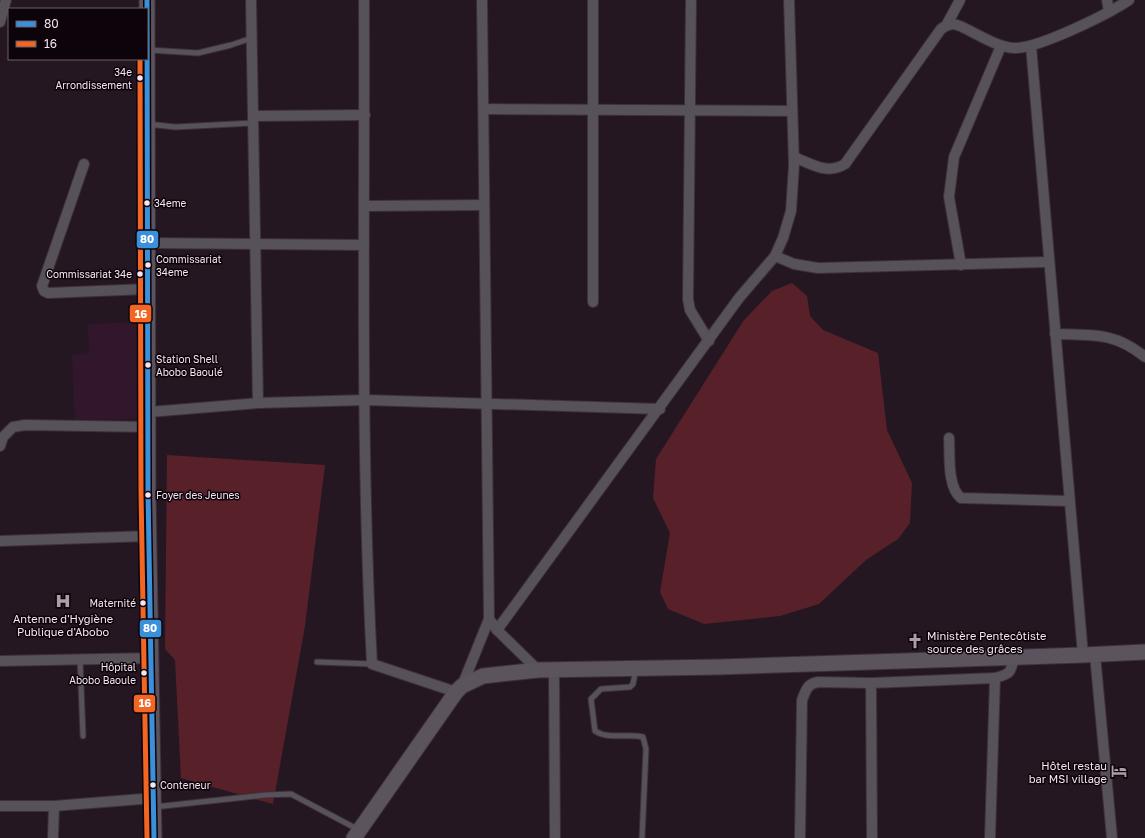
<svg xmlns="http://www.w3.org/2000/svg" width="1145" height="838" font-family="'Golos Text',sans-serif">
  <style>
    .built { fill: #32172c }
    .green { fill: #582129 }
    .lines { fill: none; stroke-linecap: round; stroke-linejoin: round }
    .lane-casing { stroke: #3c3139; stroke-width: 7 }
    .street-casing { stroke: #3c3139; stroke-width: 12 }
    .secondary-casing { stroke: #3c3139; stroke-width: 17 }
    .lane { stroke: #575159; stroke-width: 5 }
    .street { stroke: #575159; stroke-width: 10 }
    .secondary { stroke: #5b535d; stroke-width: 15 }
    .bus-1-casing { stroke: #0c040a; stroke-width: 8 }
    .bus-2-casing { stroke: #0c040a; stroke-width: 8 }
    .bus-1 { stroke: #3a90db; stroke-width: 5 }
    .bus-2 { stroke: #f26522; stroke-width: 5 }
    .bus-dot { fill: #f6e5f1; stroke: #0c040a; stroke-width: 1.5 }
    .labels { text-anchor: middle; dominant-baseline: central; stroke-width: 3; stroke-linejoin: round; paint-order: stroke }
    .bus-label { font-size: 10px; fill: #f6e5f1; stroke: #0c040a; text-anchor: start }
    .poi-label { font-size: 11px; fill: #f6e5f1; stroke: #0c040a }
    .line-badge { stroke: #0c040a; stroke-width: 1.5 }
    .badge-label { font-size: 11px; text-anchor: middle; font-weight: bold; fill: #fff }
  </style>
  <rect width="100%" height="100%" fill="#241721"/>
  <polygon class="built" points="140,322 144,418 75,421 72,355 89,354 88,324"/>
  <g class="green">
    <polygon points="792,283 807,296 810,316 823,330 878,353 887,430 912,483 910,523 898,539 866,560 819,604 780,616 704,624 668,609 660,592 670,533 653,498 656,459 744,320 772,291"/>
    <polygon points="167,455 325,465 305,626 273,804 181,778 175,660 165,649"/>
  </g>
  <g class="lines">
    <defs>
      <g id="lane">
        <polyline points="149,50 198,53 231,45 252,38"/>
        <polyline points="148,124 175,127 253,123"/>
        <polyline points="80,659 83,736"/>
        <polyline points="317,662 372,664"/>
        <path d="M636 669 633 684 630 687 601 689 591 699 595 731C609 740 628 733 643 737L646 749 642 838"/>
        <polyline points="154,807 265,795 291,794 359,830"/>
      </g>
      <g id="street">
        <polyline points="251,0 258,403"/>
        <path d="M364 0C365 221 360 443 372 664L456 692"/>
        <polyline points="482,0 489,619 497,630 538,670"/>
        <polyline points="691,0 688,299 690,310 709,341"/>
        <polyline points="1107,0 1109,12"/>
        <polyline points="0,22 6,0"/>
        <polyline points="947,24 960,0"/>
        <polyline points="1031,46 1083,655"/>
        <polyline points="484,109 791,111"/>
        <polyline points="253,116 365,115"/>
        <path d="M794 157C812 164 827 175 845 164L941 29C948 24 952 23 960 26 976 33 996 47 1014 48 1038 49 1108 14 1129 0"/>
        <polyline points="84,164 42,286 44,291 48,293 148,289"/>
        <polyline points="365,206 484,205"/>
        <polyline points="149,243 364,245"/>
        <polyline points="775,256 794,264 818,268 1049,262"/>
        <polyline points="961,265 949,197 954,157 1001,46"/>
        <polyline points="593,302 593,0"/>
        <path d="M1055 334C1092 335 1115 332 1145 357"/>
        <polyline points="149,412 258,403 366,400 660,409"/>
        <path d="M949 438C950 455 947 487 961 498L1068 501"/>
        <polyline points="0,446 3,437 13,427 25,425 149,427"/>
        <polyline points="0,541 149,536"/>
        <polyline points="497,630 739,298 775,256 783,238 791,211 794,165 789,0"/>
        <polyline points="1095,655 1112,838"/>
        <polyline points="0,661 151,658"/>
        <polyline points="554,670 555,838"/>
        <polyline points="462,686 489,619"/>
        <polyline points="0,806 54,806 154,798"/>
        <polyline points="53,838 54,806"/>
        <path d="M800 838 802 700C806 690 807 684 818 682L871 683"/>
        <polyline points="872,838 871,683 995,678"/>
        <path d="M990 838 995 678C1010 674 1011 673 1014 657"/>
      </g>
      <g id="secondary">
        <polyline points="147,0 148,492 154,838"/>
        <polyline points="354,838 456,692 462,686 483,676 538,670 719,667 1083,655 1145,652"/>
      </g>
    </defs>
    <use href="#lane" class="lane-casing"/>
    <use href="#street" class="street-casing"/>
    <use href="#secondary" class="secondary-casing"/>
    <use href="#lane" class="lane"/>
    <use href="#street" class="street"/>
    <use href="#secondary" class="secondary"/>
    <defs>
      <polyline id="bus-1" points="147,0 148,492 154,838"/>
      <polyline id="bus-2" points="140,59 141,492 147,838"/>
    </defs>
    <use href="#bus-1" class="bus-1-casing"/>
    <use href="#bus-2" class="bus-2-casing"/>
    <use href="#bus-1" class="bus-1"/>
    <use href="#bus-2" class="bus-2"/>
  </g>
  <defs>
    <symbol id="hospital-bare" viewBox="-9 -9 18 18"><path d="M-5-5h3v3.5h4V-5h3V5h-3V1.5h-4V5h-3Z" fill="#ac9da8" stroke="#0c040a" stroke-width="2.5" paint-order="stroke"/></symbol>
    <symbol id="church-bare" viewBox="-9 -9 18 18"><path d="M-1.2-6h2.4v3.5h3.3v2.4h-3.3V6h-2.4V-.1h-3.3v-2.4h3.3Z" fill="#ac9da8" stroke="#0c040a" stroke-width="2.5" paint-order="stroke"/></symbol>
    <symbol id="hotel-bare" viewBox="-9 -9 18 18"><path d="M-6-4.5h1.5V1H6V5H4.5V3h-9V5H-6ZM-4 0a1.8 1.8 0 1 1 3.6 0ZM.5 0V-2.5h3Q6-2.5 6 0Z" fill="#ac9da8" stroke="#0c040a" stroke-width="2.5" paint-order="stroke"/></symbol>
  </defs>
  <g fill-rule="evenodd">
    <use href="#hospital-bare" x="52" y="590" width="22" height="22"/>
    <use href="#church-bare" x="904" y="630" width="22" height="22"/>
    <use href="#hotel-bare" x="1108" y="760" width="22" height="22"/>
  </g>
  <g class="bus-dot">
    <circle cx="140" cy="78" r="3.5"/>
    <circle cx="147" cy="203" r="3.5"/>
    <circle cx="148" cy="265" r="3.5"/>
    <circle cx="140" cy="274" r="3.5"/>
    <circle cx="148" cy="365" r="3.5"/>
    <circle cx="148" cy="495" r="3.5"/>
    <circle cx="143" cy="603" r="3.5"/>
    <circle cx="144" cy="673" r="3.5"/>
    <circle cx="153" cy="785" r="3.5"/>
  </g>
  <g class="labels">
    <g class="bus-label">
      <text x="132" y="72" text-anchor="end">34e<tspan x="132" dy="13">Arrondissement</tspan></text>
      <text x="154" y="203">34eme</text>
      <text x="156" y="259">Commissariat<tspan x="156" dy="13">34eme</tspan></text>
      <text x="132" y="274" text-anchor="end">Commissariat 34e</text>
      <text x="156" y="359">Station Shell<tspan x="156" dy="13">Abobo Baoulé</tspan></text>
      <text x="156" y="495">Foyer des Jeunes</text>
      <text x="136" y="603" text-anchor="end">Maternité</text>
      <text x="136" y="667" text-anchor="end">Hôpital<tspan x="136" dy="13">Abobo Baoule</tspan></text>
      <text x="160" y="785">Conteneur</text>
    </g>
    <g class="poi-label">
      <text x="63" y="618">Antenne d'Hygiène<tspan x="63" dy="13">Publique d'Abobo</tspan></text>
      <text x="927" y="635" text-anchor="start">Ministère Pentecôtiste<tspan x="927" dy="13">source des grâces</tspan></text>
      <text x="1107" y="765" text-anchor="end">Hôtel restau<tspan x="1107" dy="13">bar MSI village</tspan></text>
    </g>
  </g>
  <g class="line-badge">
    <rect x="136" y="230" width="23" height="19" rx="4" fill="#3a90db"/>
    <rect x="129" y="304" width="23" height="19" rx="4" fill="#f26522"/>
    <rect x="139" y="619" width="23" height="19" rx="4" fill="#3a90db"/>
    <rect x="133" y="694" width="23" height="19" rx="4" fill="#f26522"/>
  </g>
  <g class="badge-label">
    <text x="147" y="243">80</text>
    <text x="141" y="318">16</text>
    <text x="150" y="632">80</text>
    <text x="145" y="707">16</text>
  </g>
  <rect x="8" y="8" width="140" height="52" fill="#0c040a" stroke="#6a5e66"/>
  <rect x="16" y="21" width="20" height="6" fill="#3a90db" stroke="#6a5e66"/>
  <text x="44" y="28" font-size="12" fill="#f6e5f1">80</text>
  <rect x="16" y="41" width="20" height="6" fill="#f26522" stroke="#6a5e66"/>
  <text x="44" y="48" font-size="12" fill="#f6e5f1">16</text>
</svg>
